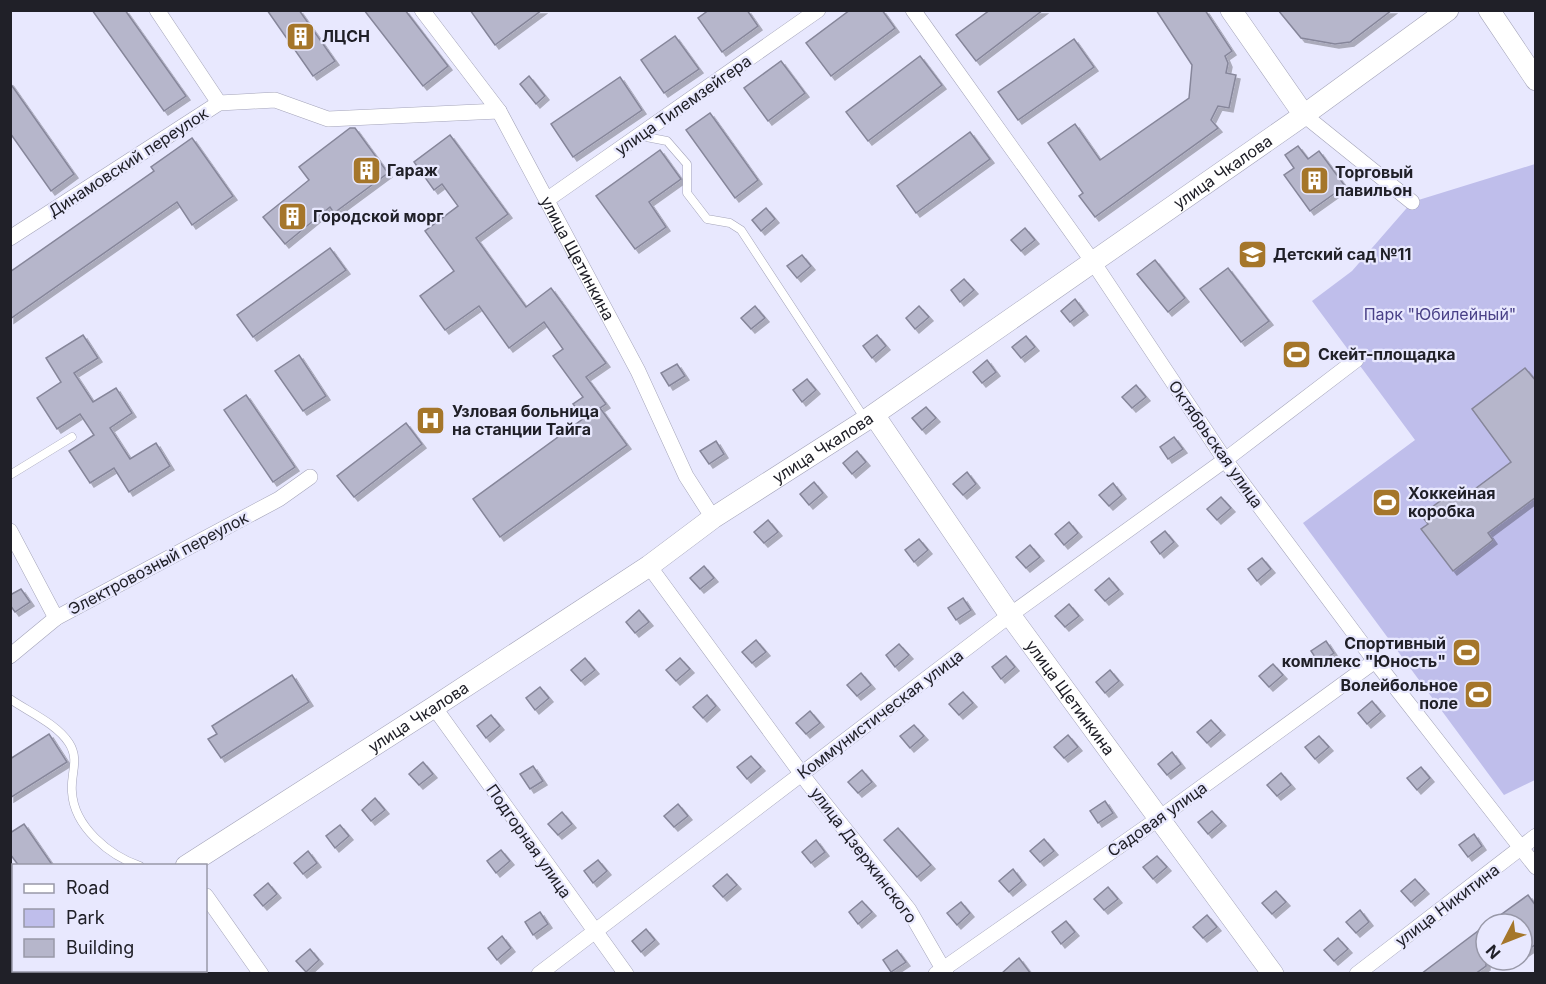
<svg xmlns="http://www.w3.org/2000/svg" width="1546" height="984" font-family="Inter,sans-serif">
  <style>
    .green { fill: #bfbeeb }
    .building { fill: #b6b6cb; stroke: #86869a; stroke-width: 1.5; filter: url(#shadow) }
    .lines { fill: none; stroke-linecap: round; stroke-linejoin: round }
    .lane-casing { stroke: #a4a4b9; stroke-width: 9 }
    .street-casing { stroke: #a4a4b9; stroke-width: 16 }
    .secondary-casing { stroke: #a4a4b9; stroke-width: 22 }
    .lane { stroke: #fff; stroke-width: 8 }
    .street { stroke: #fff; stroke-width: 15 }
    .secondary { stroke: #fff; stroke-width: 21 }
    .labels { text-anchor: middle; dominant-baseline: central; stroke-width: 4.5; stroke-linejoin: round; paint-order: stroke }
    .poi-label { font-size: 16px; font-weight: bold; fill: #202028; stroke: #e8e8fe; text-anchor: start }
    .street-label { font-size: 16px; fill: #202028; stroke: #e8e8fe }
    .park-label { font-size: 16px; fill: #494087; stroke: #e8e8fe }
  </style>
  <defs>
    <filter id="shadow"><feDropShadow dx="4" dy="4" stdDeviation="0" flood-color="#0004"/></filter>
  </defs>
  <rect width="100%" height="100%" fill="#e8e8fe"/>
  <polygon class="green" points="1535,164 1535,780 1504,795 1303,523 1415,440 1312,301 1352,271 1412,202"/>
  <g class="building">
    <polygon points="92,10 125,10 186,96 164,111"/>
    <polygon points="267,10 299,10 335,61 313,76"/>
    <polygon points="364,10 405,10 448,66 423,86"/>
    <polygon points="470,10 542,10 495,45"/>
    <polygon points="709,10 747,10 758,26 722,52 698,18"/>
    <polygon points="850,10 882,10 895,28 831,76 806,43"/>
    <polygon points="990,10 1043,10 976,61 956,35"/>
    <polygon points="1156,10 1205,10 1232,51 1225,56 1228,63 1226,73 1236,75 1229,108 1218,106 1211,120 1218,128 1095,217 1079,196 1083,193 1048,143 1075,124 1100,160 1189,98 1192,65"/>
    <polygon points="1278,10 1392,10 1350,42 1335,44 1301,38"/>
    <polygon points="675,36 699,69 664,93 641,60"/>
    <polygon points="1074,39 1094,67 1018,120 998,92"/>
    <polygon points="920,56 942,85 868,141 846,112"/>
    <polygon points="781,61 805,93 768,121 744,88"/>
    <polygon points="529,76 545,96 536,104 520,84"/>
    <polygon points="620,77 642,110 573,157 551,124"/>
    <polygon points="10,83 74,174 51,191 10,133"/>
    <polygon points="710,113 758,180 735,198 686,130"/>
    <polygon points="350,128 355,128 388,173 334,213 330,207 285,244 263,217 309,180 299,167"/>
    <polygon points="970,132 990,159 916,213 897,186"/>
    <polygon points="450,135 508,214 476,238 526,307 551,288 606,363 586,377 606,404 600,408 627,445 500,537 473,499 584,418 573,404 583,397 553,356 563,349 544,322 509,348 479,306 445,330 420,296 454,271 425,231 458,206 442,184 434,190 414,162"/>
    <polygon points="192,138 233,196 192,225 177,202 10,319 10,272 154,171 151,167"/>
    <polygon points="1298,146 1308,159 1319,151 1345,186 1310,211 1284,175 1294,168 1285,155"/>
    <polygon points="660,150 681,179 649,202 666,227 635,249 596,196"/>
    <polygon points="766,208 775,219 761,231 752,220"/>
    <polygon points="1025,228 1035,240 1021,251 1011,240"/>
    <polygon points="330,248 346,270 253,337 237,315"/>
    <polygon points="802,255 811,266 797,278 787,266"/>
    <polygon points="1155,260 1185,298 1168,312 1137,274"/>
    <polygon points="1228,268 1269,321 1241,342 1200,289"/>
    <polygon points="964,279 974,290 960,302 951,290"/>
    <polygon points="1075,299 1084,311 1070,322 1061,311"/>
    <polygon points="755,306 765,318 751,329 741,318"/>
    <polygon points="919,306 929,317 915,329 906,318"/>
    <polygon points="83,335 98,358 74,373 93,402 116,388 132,413 110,428 130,459 156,443 170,466 129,492 114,468 90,483 69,451 94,435 80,414 57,429 37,398 61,382 46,358"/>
    <polygon points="877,335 886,346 872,358 863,346"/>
    <polygon points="1026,336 1035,347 1021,358 1012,347"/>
    <polygon points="299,355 326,396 303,411 275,371"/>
    <polygon points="987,360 996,372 982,383 973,372"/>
    <polygon points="677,364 685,376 669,386 661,373"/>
    <polygon points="1525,368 1536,381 1536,497 1488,533 1493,540 1453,571 1421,529 1428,524 1421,515 1454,491 1460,500 1511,462 1472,409"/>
    <polygon points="807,379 816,390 802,402 793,390"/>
    <polygon points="1136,385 1146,397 1132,408 1122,397"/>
    <polygon points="246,395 295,467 273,482 224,410"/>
    <polygon points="926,407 936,418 922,430 912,418"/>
    <polygon points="406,423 422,444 354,497 337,476"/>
    <polygon points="1174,437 1183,449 1168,459 1160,447"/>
    <polygon points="716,441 724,454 709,464 700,451"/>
    <polygon points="857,451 866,462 852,474 843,463"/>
    <polygon points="967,472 976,484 963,495 953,484"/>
    <polygon points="814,482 823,493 809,505 800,494"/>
    <polygon points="1113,483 1122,495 1109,506 1099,495"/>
    <polygon points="1221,497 1231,508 1217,520 1207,509"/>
    <polygon points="768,520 778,532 764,543 754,532"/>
    <polygon points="1069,522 1078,533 1064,545 1055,534"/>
    <polygon points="1165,531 1174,542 1160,554 1151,542"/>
    <polygon points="919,539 928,550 914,562 905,550"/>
    <polygon points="1030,545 1040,557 1026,568 1016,557"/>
    <polygon points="1262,558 1271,569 1257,581 1248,569"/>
    <polygon points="704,566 714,578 700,589 690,578"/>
    <polygon points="1109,578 1119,590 1105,601 1095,590"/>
    <polygon points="21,589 30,602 15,612 10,605 10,595"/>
    <polygon points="963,598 971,610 956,620 948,608"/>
    <polygon points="1069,604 1079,616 1065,627 1055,616"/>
    <polygon points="639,610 649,622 635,633 626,622"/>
    <polygon points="756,640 766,652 752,663 742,652"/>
    <polygon points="1326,641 1334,653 1319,663 1311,651"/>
    <polygon points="899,644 909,655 895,667 886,655"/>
    <polygon points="1006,656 1015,667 1001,679 992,667"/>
    <polygon points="585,658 595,670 581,681 571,670"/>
    <polygon points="680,658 690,669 676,681 666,670"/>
    <polygon points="1273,664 1283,675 1269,687 1259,676"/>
    <polygon points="1110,670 1119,681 1105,693 1096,682"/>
    <polygon points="861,673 871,685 857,696 847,685"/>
    <polygon points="292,675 309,702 221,758 208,739 217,734 212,726"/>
    <polygon points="540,687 549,698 535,710 526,698"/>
    <polygon points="963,692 973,703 959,715 949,704"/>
    <polygon points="707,695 716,706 703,718 693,707"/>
    <polygon points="1372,701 1381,712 1367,724 1358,713"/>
    <polygon points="810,711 820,723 806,734 796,723"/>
    <polygon points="491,715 500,726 486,738 477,726"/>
    <polygon points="1211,720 1221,731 1207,743 1197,732"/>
    <polygon points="914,725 924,736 910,748 900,736"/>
    <polygon points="49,734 67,762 10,798 10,759"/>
    <polygon points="1068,735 1078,747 1064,758 1054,747"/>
    <polygon points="1319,736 1329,747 1315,759 1305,747"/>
    <polygon points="1172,752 1181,764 1167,775 1158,764"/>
    <polygon points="751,756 761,767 747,779 737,767"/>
    <polygon points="423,762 433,774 419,785 409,774"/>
    <polygon points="533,766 543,781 530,789 520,774"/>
    <polygon points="1421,767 1430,778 1417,790 1407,778"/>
    <polygon points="862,770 872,782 858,793 848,782"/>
    <polygon points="1281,773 1291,785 1277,796 1267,785"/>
    <polygon points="375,798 385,810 371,821 362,810"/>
    <polygon points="1105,801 1113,813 1098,823 1090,811"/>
    <polygon points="678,804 688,816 674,827 664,816"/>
    <polygon points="1212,811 1222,822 1208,834 1198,822"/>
    <polygon points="562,812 572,824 558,835 548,824"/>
    <polygon points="24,824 53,866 19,866 10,854 10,833"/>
    <polygon points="340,825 349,836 335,848 326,836"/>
    <polygon points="898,828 931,865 917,877 884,840"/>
    <polygon points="1474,834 1482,846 1468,857 1459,845"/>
    <polygon points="1044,839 1054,851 1040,862 1030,851"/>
    <polygon points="816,840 825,852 811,863 802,852"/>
    <polygon points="501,850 510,861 496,873 487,861"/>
    <polygon points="308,851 317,863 303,874 294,863"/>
    <polygon points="1157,856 1167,867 1153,879 1143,867"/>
    <polygon points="598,860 607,871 593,883 584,871"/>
    <polygon points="1013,869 1022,881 1009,892 999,881"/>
    <polygon points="727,874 737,885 723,897 713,886"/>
    <polygon points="1415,879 1425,890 1411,902 1401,891"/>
    <polygon points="268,883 277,894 263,906 254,895"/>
    <polygon points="1108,887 1118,899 1104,910 1094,899"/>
    <polygon points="1276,891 1286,902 1272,914 1262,903"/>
    <polygon points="1528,895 1536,906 1536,944 1522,954 1522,924 1488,924"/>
    <polygon points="862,901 872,912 858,924 849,912"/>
    <polygon points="961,902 970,913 957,925 947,913"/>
    <polygon points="1360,910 1369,922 1356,933 1346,922"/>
    <polygon points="540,912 548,924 533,935 525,922"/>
    <polygon points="1207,915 1217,927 1203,938 1193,927"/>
    <polygon points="1066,921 1075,932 1061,944 1052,932"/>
    <polygon points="1486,925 1486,966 1475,974 1421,974"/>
    <polygon points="646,929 655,940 641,952 632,941"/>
    <polygon points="502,936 511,948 497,960 488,948"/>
    <polygon points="1338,938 1348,949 1334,961 1324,950"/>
    <polygon points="310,949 319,960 306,972 296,961"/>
    <polygon points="897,950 906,962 891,972 883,960"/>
    <polygon points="1019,958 1031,974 1001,974 1013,963"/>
  </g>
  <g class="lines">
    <defs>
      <g id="lane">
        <polyline points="641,136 667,141 687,164 687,193 707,219 730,223 741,230 865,419"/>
        <polyline points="10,475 72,437"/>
        <path d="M10 699C29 712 57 724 69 743 80 760 70 775 72 792 74 827 110 856 140 866"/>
      </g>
      <g id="street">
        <polyline points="157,10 219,103"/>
        <path id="s1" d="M422 10 499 111 638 371 686 476 713 518"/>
        <polyline points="913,10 1093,262 1225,460 1375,661 1536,867"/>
        <polyline points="1304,115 1412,202"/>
        <polyline points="548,199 818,10"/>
        <polyline points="10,238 219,103 275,100 328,119 499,111"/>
        <polyline points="10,531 56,618"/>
        <polyline points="649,566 809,784 909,910 946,974"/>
        <polyline points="10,656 56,618 279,499 310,477"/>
        <polyline points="434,707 626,974"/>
        <polyline points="206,896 261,974"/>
        <polyline points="539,974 1010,615 1225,460 1356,360"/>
        <polyline points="936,974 1158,819 1375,661"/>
        <polyline points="1357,974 1536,836"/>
      </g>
      <g id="secondary">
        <polyline points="1231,10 1304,115"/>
        <polyline points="1489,10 1536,80"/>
        <path id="s2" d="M874 415 1010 615 1273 974"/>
        <path id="s3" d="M186 866 434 707 649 566 713 518 866 420 1304 115 1448 10"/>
        <polyline points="29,974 34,970"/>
      </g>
    </defs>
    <use href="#lane" class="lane-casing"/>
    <use href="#street" class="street-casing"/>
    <use href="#secondary" class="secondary-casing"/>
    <use href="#lane" class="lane"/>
    <use href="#street" class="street"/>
    <use href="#secondary" class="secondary"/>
  </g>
  <defs>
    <symbol id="building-square" viewBox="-11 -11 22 22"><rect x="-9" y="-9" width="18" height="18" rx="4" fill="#a5762a" stroke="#e8e8fe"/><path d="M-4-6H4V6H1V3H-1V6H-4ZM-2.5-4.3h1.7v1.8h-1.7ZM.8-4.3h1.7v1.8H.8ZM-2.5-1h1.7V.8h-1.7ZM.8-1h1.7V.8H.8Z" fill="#fff"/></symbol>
    <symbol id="school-square" viewBox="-11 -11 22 22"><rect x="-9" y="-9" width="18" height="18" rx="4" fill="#a5762a" stroke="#e8e8fe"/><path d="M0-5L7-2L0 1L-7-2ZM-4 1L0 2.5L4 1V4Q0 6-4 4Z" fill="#fff"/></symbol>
    <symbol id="stadium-square" viewBox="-11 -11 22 22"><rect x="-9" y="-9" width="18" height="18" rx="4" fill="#a5762a" stroke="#e8e8fe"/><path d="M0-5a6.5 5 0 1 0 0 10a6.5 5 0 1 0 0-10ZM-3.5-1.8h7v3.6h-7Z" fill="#fff"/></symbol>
    <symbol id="hospital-square" viewBox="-11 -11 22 22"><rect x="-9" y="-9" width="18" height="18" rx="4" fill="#a5762a" stroke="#e8e8fe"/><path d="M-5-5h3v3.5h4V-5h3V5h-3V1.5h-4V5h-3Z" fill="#fff"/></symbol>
  </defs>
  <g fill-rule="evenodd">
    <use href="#building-square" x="284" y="20" width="33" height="33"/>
    <use href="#building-square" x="350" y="154" width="33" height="33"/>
    <use href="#building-square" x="1298" y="164" width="33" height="33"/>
    <use href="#building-square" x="276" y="200" width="33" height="33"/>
    <use href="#school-square" x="1236" y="238" width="33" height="33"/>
    <use href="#stadium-square" x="1280" y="338" width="33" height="33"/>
    <use href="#hospital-square" x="414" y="404" width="33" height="33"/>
    <use href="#stadium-square" x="1370" y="486" width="33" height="33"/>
    <use href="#stadium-square" x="1450" y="636" width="33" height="33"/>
    <use href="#stadium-square" x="1462" y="678" width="33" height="33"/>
  </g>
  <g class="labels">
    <g class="poi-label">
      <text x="322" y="36">ЛЦСН</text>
      <text x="387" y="170">Гараж</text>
      <text x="1335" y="172">Торговый<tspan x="1335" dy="18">павильон</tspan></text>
      <text x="313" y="216">Городской морг</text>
      <text x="1273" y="254">Детский сад №11</text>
      <text x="1318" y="354">Скейт-площадка</text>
      <text x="452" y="411">Узловая больница<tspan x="452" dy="18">на станции Тайга</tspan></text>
      <text x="1408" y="493">Хоккейная<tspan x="1408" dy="18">коробка</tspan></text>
      <text x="1446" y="643" text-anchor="end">Спортивный<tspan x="1446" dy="18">комплекс "Юность"</tspan></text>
      <text x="1458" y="685" text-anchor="end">Волейбольное<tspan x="1458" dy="18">поле</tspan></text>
    </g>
    <g class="street-label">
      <text transform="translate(683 105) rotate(-35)">улица Тилемзейгера</text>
      <text transform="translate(128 162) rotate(-33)">Динамовский переулок</text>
      <text stroke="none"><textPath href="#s3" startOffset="1248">улица Чкалова</textPath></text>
      <text stroke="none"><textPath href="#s1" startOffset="294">улица Щетинкина</textPath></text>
      <text transform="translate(1216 444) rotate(55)">Октябрьская улица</text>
      <text stroke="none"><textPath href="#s3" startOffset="762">улица Чкалова</textPath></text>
      <text transform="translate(158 563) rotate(-28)">Электровозный переулок</text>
      <text stroke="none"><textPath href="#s2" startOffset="344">улица Щетинкина</textPath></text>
      <text transform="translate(880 714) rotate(-37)">Коммунистическая улица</text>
      <text stroke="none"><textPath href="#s3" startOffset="276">улица Чкалова</textPath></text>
      <text transform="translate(1157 819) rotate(-35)">Садовая улица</text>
      <text transform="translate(529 841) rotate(55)">Подгорная улица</text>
      <text transform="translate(864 855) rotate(53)">улица Дзержинского</text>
      <text transform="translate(1447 905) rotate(-37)">улица Никитина</text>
    </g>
    <g class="park-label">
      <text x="1440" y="314">Парк "Юбилейный"</text>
    </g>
  </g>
  <rect width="1546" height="984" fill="none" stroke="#202028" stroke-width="24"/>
  <rect x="12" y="864" width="195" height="108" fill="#e8e8fe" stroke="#9898a8" stroke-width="1.5"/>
  <rect x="24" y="884" width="30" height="9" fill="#ffffff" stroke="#9898a8" stroke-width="1.5"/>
  <text x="66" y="894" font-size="18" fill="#202028">Road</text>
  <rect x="24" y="909" width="30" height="18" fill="#bfbeeb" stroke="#9898a8" stroke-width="1.5"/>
  <text x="66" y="924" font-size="18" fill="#202028">Park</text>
  <rect x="24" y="939" width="30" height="18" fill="#b6b6cb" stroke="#9898a8" stroke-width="1.5"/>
  <text x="66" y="954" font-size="18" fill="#202028">Building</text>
  <g transform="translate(1504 942) rotate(228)"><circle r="28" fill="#e8e8fe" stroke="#9898a8" stroke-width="1.5"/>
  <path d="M0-4.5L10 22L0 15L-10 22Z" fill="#a5762a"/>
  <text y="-9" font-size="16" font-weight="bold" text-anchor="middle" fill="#202028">N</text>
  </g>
</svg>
